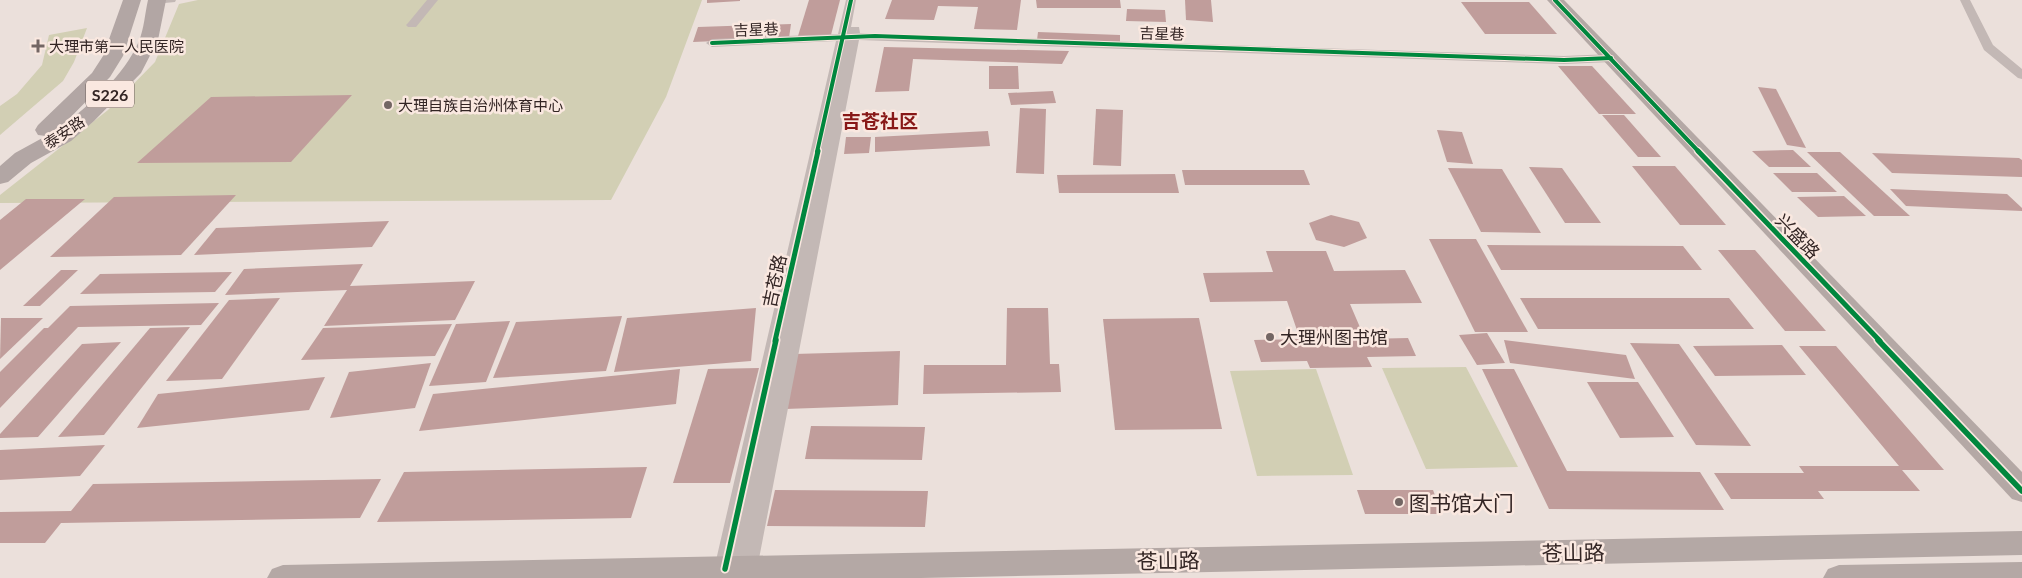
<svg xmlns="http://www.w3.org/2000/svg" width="2022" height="578" font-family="Lato,'Noto Sans SC',sans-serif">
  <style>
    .green { fill: #d2cfb4 }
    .building { fill: #c09d9b }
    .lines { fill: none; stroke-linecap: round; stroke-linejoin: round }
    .street { fill: #c3b8b5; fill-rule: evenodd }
    .secondary { fill: #b4a8a5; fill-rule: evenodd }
    .primary { fill: #b2a6a4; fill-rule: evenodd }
    .cycleway-far2-casing { stroke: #fae8e0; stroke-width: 6 }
    .cycleway-far1-casing { stroke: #fae8e0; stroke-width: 8 }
    .cycleway-casing { stroke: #fae8e0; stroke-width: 9 }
    .cycleway-far2 { stroke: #00873e; stroke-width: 4 }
    .cycleway-far1 { stroke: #00873e; stroke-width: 5 }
    .cycleway { stroke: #00873e; stroke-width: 5.5 }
    .poi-dot { fill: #736664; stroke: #fae8e0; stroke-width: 2 }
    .labels { text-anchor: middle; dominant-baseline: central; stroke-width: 5; stroke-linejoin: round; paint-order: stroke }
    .far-street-label { font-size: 15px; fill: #332524; stroke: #fae8e0 }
    .far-poi-label { font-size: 15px; fill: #332524; stroke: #fae8e0; text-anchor: start }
    .shield { fill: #fae8e0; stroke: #6f605c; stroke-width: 1 }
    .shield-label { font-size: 16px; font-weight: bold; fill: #332524 }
    .street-label { font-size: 18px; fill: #332524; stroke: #fae8e0 }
    .poi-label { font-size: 18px; fill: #332524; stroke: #fae8e0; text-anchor: start }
    .neighbourhood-label { font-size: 19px; font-weight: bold; fill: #881817; stroke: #fae8e0 }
    .near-poi-label { font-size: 21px; fill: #332524; stroke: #fae8e0; text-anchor: start }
    .near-street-label { font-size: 21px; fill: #332524; stroke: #fae8e0 }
  </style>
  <rect width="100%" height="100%" fill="#ebe0db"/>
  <g class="green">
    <polygon points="198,0 702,0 666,97 611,200 0,203 0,195 108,110 155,62 179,4"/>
    <polygon points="87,28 74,62 63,81 0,135 0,106 17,94 42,65 49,35"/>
    <polygon points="1466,367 1518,467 1426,469 1382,368"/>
    <polygon points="1316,369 1353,475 1257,476 1230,371"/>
  </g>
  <g class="building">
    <polygon points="707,0 740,0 740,1 707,3"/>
    <polygon points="809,0 840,0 831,35 798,36"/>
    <polygon points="892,0 1021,0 1017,30 974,29 978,7 938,6 934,20 885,19"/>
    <polygon points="1036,0 1120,0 1121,8 1037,8"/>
    <polygon points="1185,0 1211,0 1213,22 1186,20"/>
    <polygon points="1461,2 1529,2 1557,34 1485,34"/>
    <polygon points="1127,9 1165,10 1166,22 1126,21"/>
    <polygon points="791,24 789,38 693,42 698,27"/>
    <polygon points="1038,32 1120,35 1120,43 1037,40"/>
    <polygon points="884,47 1069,51 1062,64 913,59 909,91 875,92"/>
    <polygon points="989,66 1018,66 1019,89 989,89"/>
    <polygon points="1558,66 1592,66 1636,114 1599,114"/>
    <polygon points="1758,87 1776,89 1806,148 1787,145"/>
    <polygon points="1053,91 1056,103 1011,105 1008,93"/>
    <polygon points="352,95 291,162 137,163 211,97"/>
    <polygon points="1020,108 1046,109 1044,174 1016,173"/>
    <polygon points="1096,109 1123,110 1121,166 1093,165"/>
    <polygon points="1602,115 1624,115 1661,157 1638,157"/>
    <polygon points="1437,130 1462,132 1473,164 1447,162"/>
    <polygon points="988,131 990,146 875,152 875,137"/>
    <polygon points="846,137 871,137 869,153 844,154"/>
    <polygon points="1793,150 1811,167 1769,167 1752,151"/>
    <polygon points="1807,152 1840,152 1910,216 1874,216"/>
    <polygon points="1872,153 2019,158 2022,160 2022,177 1892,173"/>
    <polygon points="1632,166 1675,166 1726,225 1680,225"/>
    <polygon points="1529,167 1562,168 1601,223 1565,223"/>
    <polygon points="1448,168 1502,169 1541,233 1481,232"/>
    <polygon points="1182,170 1304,170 1310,185 1185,185"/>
    <polygon points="1773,173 1817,173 1837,192 1792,192"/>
    <polygon points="1175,174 1179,193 1059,193 1057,175"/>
    <polygon points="1890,189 2007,194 2022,208 2022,211 1906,206"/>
    <polygon points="236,195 181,255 50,257 114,197"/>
    <polygon points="1844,196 1866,216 1818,217 1797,197"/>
    <polygon points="26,199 85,199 0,270 0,220"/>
    <polygon points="1331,215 1359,222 1367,238 1344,247 1316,240 1309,223"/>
    <polygon points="389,221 372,247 194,255 216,228"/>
    <polygon points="1429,239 1476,239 1528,332 1475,332"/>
    <polygon points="1487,245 1683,246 1702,270 1501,270"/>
    <polygon points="1718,250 1755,250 1826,331 1785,331"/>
    <polygon points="1266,251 1326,251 1334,271 1405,270 1422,303 1350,304 1365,339 1408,338 1416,356 1367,357 1372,367 1310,368 1307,361 1261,362 1254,340 1300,339 1287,301 1210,302 1203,273 1273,272"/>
    <polygon points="363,264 350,286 475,281 455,320 324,326 347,290 225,295 244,269"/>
    <polygon points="61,270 78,270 40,306 23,306"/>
    <polygon points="232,272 215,292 80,294 100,274"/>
    <polygon points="280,298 222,379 166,381 229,300"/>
    <polygon points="1520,298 1729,298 1754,329 1538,329"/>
    <polygon points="219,303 201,325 78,327 0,408 0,372 44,328 48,328 70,306"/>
    <polygon points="756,308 751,361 614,372 627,318"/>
    <polygon points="1007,308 1048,308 1050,364 1059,364 1061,392 923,394 924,365 1006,365"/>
    <polygon points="622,316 606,371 493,378 516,322"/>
    <polygon points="1,318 43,318 0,359"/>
    <polygon points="1199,318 1222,429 1115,430 1103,319"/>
    <polygon points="510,321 486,382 429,386 456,324"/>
    <polygon points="452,324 435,356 301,360 323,328"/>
    <polygon points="190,327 104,435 58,437 150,328"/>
    <polygon points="1487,333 1505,363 1477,365 1459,335"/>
    <polygon points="1504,340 1626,355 1635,379 1510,363"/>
    <polygon points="121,342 38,437 0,438 0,434 82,344"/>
    <polygon points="1630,343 1679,344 1751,446 1696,445"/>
    <polygon points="1782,345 1806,375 1715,376 1693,346"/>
    <polygon points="1799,346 1836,346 1944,470 1902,470 1920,491 1818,491 1824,499 1731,499 1714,473 1804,473 1799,466 1899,466"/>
    <polygon points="900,351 898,405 785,409 794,354"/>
    <polygon points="431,363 415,408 330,418 349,372"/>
    <polygon points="759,368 730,483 673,483 708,369"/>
    <polygon points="680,369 676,404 419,431 433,394"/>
    <polygon points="1482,369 1514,369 1567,471 1700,472 1724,510 1549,509"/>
    <polygon points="325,377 309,410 137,428 158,394"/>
    <polygon points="1587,382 1638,382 1674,437 1620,438"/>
    <polygon points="811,426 925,427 922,460 805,459"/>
    <polygon points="105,445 80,476 0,480 0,450"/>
    <polygon points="647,467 631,518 377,522 404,472"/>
    <polygon points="381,479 360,518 61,523 45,543 0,543 0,512 71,511 93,484"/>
    <polygon points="775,490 928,491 925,527 767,526"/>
    <polygon points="1357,490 1433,490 1442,514 1365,514"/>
  </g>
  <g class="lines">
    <g class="street">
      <polygon points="154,0 176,0 175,2 154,4"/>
      <polygon points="427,0 438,0 416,27 408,27 406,25 408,23"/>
      <polygon points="846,0 856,0 851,27 859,27 860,33 1564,56 1611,54 1617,58 1611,62 1564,64 859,40 757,569 754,575 746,578 738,575 736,569 733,575 725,578 717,575 714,569 836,41 712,47 706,43 712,39 838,34"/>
      <polygon points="1960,0 1970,0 1993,45 2022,69 2022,79 2018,78 1984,50"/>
    </g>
    <g class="secondary">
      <polygon points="1547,0 1564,0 2022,472 2022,502 2012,499"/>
      <polygon points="2022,531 2022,555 921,578 267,578 272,569 283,565"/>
      <polygon points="2022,562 2022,578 1823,578 1828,569 1839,565"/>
    </g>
    <path class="primary" d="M123 0H141L123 56 110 77 62 126C91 104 124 76 139 41 144 29 145 13 148 0H166L158 40 141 73 94 121 71 141 31 163 8 182 0 184V166L15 153 46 136 38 135 35 130 38 125 92 73 103 56Z"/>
    <defs>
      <g id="cycleway-far2">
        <polyline points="1555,0 1699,152"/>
        <polyline points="712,43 875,36 1564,60 1611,58"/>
        <polyline points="817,152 851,0"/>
      </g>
      <g id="cycleway-far1">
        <polyline points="1698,151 1880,341"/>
        <polyline points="775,341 818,151"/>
      </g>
      <g id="cycleway">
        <polyline points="1878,340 2022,491"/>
        <polyline points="725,569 776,340"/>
      </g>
    </defs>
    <use href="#cycleway-far2" class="cycleway-far2-casing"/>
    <use href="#cycleway-far1" class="cycleway-far1-casing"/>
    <use href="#cycleway" class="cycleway-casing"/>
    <use href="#cycleway-far2" class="cycleway-far2"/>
    <use href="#cycleway-far1" class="cycleway-far1"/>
    <use href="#cycleway" class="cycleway"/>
  </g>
  <g class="poi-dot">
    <path d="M35.5 38.5h5v5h5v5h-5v5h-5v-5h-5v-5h5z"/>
    <circle cx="388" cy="105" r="5"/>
    <circle cx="1270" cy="337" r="5"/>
    <circle cx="1399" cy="502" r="5"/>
  </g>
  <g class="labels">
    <g class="far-street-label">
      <text transform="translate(756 29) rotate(-2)">吉星巷</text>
      <text transform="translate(1162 33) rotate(2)">吉星巷</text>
      <text transform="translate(64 132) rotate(-34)">泰安路</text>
    </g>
    <g class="far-poi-label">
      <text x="49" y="46">大理市第一人民医院</text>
      <text x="398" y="105">大理自族自治州体育中心</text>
    </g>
    <rect class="shield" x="86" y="80.5" width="48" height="27" rx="4"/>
    <g class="shield-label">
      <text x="110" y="94">S226</text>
    </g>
    <g class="street-label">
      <text transform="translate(1798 236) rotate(46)">兴盛路</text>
      <text transform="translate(774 281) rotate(-78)">吉苍路</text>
    </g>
    <g class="poi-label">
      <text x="1280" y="337">大理州图书馆</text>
    </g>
    <g class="neighbourhood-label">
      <text x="880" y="120">吉苍社区</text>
    </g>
    <g class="near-poi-label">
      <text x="1409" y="502">图书馆大门</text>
    </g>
    <g class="near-street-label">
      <text transform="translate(1573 552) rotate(-1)">苍山路</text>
      <text transform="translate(1168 560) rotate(-1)">苍山路</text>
    </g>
  </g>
</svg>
